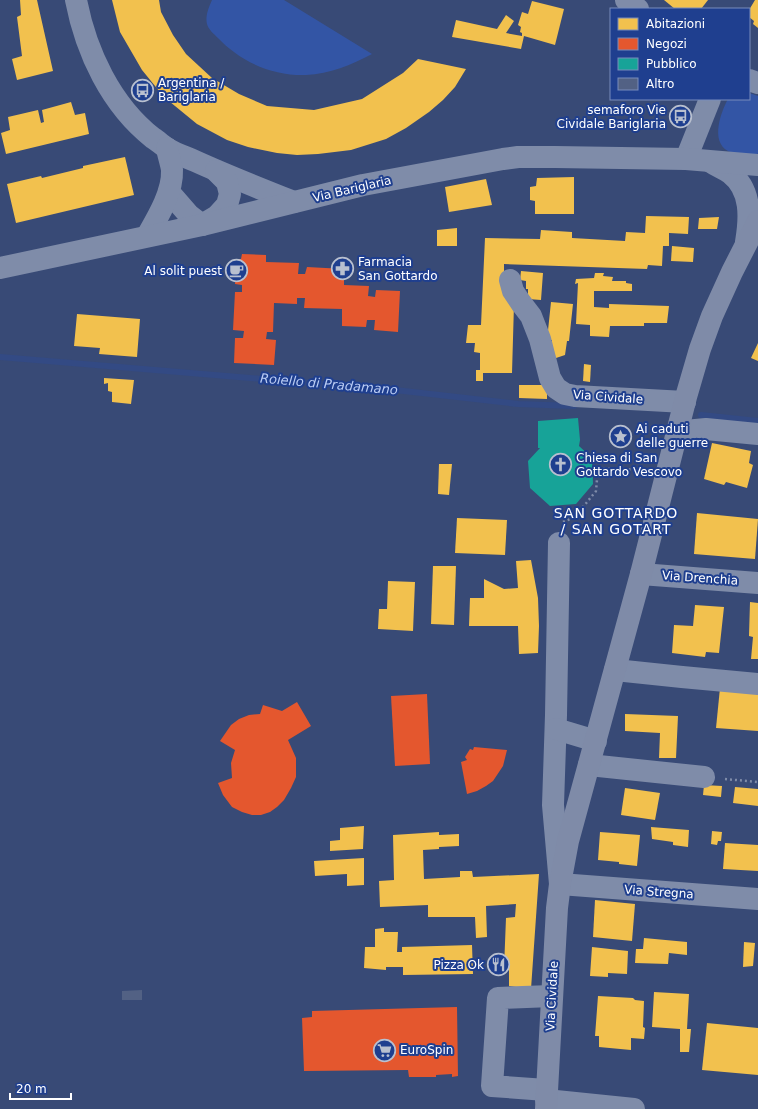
<svg xmlns="http://www.w3.org/2000/svg" width="758" height="1109" font-family="'DejaVu Sans',sans-serif">
  <style>
    .green { fill: #3355a5 }
    .homes { fill: #f2c14e }
    .shops { fill: #e4572e }
    .public { fill: #17a398 }
    .lines { fill: none; stroke-linecap: round; stroke-linejoin: round }
    .stream { stroke: #334a84; stroke-width: 6 }
    .building { fill: #526184 }
    .path { stroke: #7f8ca9; stroke-width: 2.5; stroke-dasharray: 2 3; stroke-linecap: butt }
    .minor { stroke: #7f8ca9; stroke-width: 22 }
    .major { stroke: #7f8ba8; stroke-width: 22 }
    .labels { text-anchor: middle; dominant-baseline: central; stroke-width: 4; stroke-linejoin: round; paint-order: stroke }
    .poi-label { font-size: 12px; fill: #fff; stroke: #1f3f8f; text-anchor: start }
    .street-label { font-size: 12px; fill: #fff; stroke: #1f3f8f }
    .water-label { font-size: 13px; font-style: italic; fill: #baccf4; stroke: #1f3f8f }
    .quarter-label { font-size: 14px; letter-spacing: 1px; fill: #fff; stroke: #1f3f8f }
  </style>
  <rect width="100%" height="100%" fill="#384a76"/>
  <g class="green">
    <path d="M212 0H284L372 54C351 65 330 74 306 75 281 76 253 67 234 52 228 48 223 43 218 38 214 34 208 29 207 24 205 16 209 7 212 0Z"/>
    <path d="M749 93 758 96V153L756 157C748 155 734 155 728 151 710 141 721 112 728 99H749Z"/>
  </g>
  <g class="homes">
    <polygon points="20,0 37,0 53,71 17,80 12,59 22,56 17,17 21,15"/>
    <polygon points="112,0 159,0 161,12 173,35 186,54 212,78 239,94 267,106 314,110 362,99 403,73 418,59 466,69 455,87 443,100 429,112 406,128 386,139 351,150 318,154 297,155 277,153 248,147 227,140 197,124 164,97 142,70 120,32"/>
    <polygon points="664,0 708,0 701,9 675,9"/>
    <polygon points="755,0 758,0 758,28 753,24 754,21 749,17 749,10"/>
    <polygon points="532,1 564,9 555,45 524,36 521,49 452,37 456,20 497,29 506,15 514,21 506,33 522,36 522,33 520,32 521,27 518,25 522,12 528,14"/>
    <polygon points="71,102 75,115 85,113 89,134 6,154 1,133 10,130 8,117 38,110 41,123 44,122 42,110"/>
    <polygon points="125,157 134,195 16,223 7,184 41,176 42,178 83,168 83,166"/>
    <polygon points="574,177 574,214 535,214 535,201 530,200 530,187 536,186 537,178"/>
    <polygon points="486,179 492,205 449,212 445,187"/>
    <polygon points="646,216 689,217 688,234 669,233 669,246 663,246 662,266 648,265 647,269 504,264 504,295 514,304 512,373 483,373 483,381 476,381 476,370 480,370 480,353 474,352 475,343 466,343 468,325 481,325 485,238 540,239 541,230 572,232 572,238 625,241 626,232 645,233"/>
    <polygon points="719,217 717,229 698,229 699,218"/>
    <polygon points="457,228 457,246 437,246 437,230"/>
    <polygon points="672,246 694,248 693,262 671,261"/>
    <polygon points="521,271 543,273 541,300 528,299 528,289 526,289 526,281 520,280"/>
    <polygon points="595,273 604,273 603,276 613,277 612,281 626,281 626,283 632,284 632,291 594,291 594,307 609,308 609,304 669,306 667,323 644,323 644,326 610,326 609,337 590,336 590,325 576,324 578,283 575,284 576,279 594,278"/>
    <polygon points="551,302 573,304 569,341 567,341 565,355 550,360 552,340 547,340"/>
    <polygon points="77,314 140,319 137,357 99,354 100,348 74,346"/>
    <polygon points="758,343 758,361 751,358"/>
    <polygon points="584,364 591,365 590,382 583,381"/>
    <polygon points="104,378 134,380 131,404 112,402 112,392 108,391 108,383 104,384"/>
    <polygon points="519,385 547,385 547,399 519,398"/>
    <polygon points="712,443 751,451 749,463 753,465 747,488 726,482 724,485 704,479"/>
    <polygon points="439,464 452,464 449,495 438,494"/>
    <polygon points="697,513 758,519 755,559 694,554"/>
    <polygon points="457,518 507,520 505,555 455,553"/>
    <polygon points="531,560 538,598 539,626 538,653 519,654 518,626 469,626 470,598 484,598 484,579 504,589 518,588 516,561"/>
    <polygon points="433,566 456,566 454,625 431,624"/>
    <polygon points="388,581 415,582 413,631 378,629 379,609 387,609"/>
    <polygon points="750,602 758,603 758,659 751,659 753,637 749,636"/>
    <polygon points="695,605 724,607 719,653 706,652 705,657 672,653 674,625 693,626"/>
    <polygon points="720,688 758,691 758,731 716,728"/>
    <polygon points="625,714 678,716 676,758 659,758 660,733 625,731"/>
    <polygon points="704,785 722,786 721,797 703,795"/>
    <polygon points="735,787 758,789 758,806 733,803"/>
    <polygon points="625,788 660,793 655,820 621,815"/>
    <polygon points="364,826 363,849 330,851 330,841 340,840 340,828"/>
    <polygon points="651,827 689,830 688,847 673,845 673,842 652,839"/>
    <polygon points="712,831 722,832 721,841 718,841 717,845 711,844"/>
    <polygon points="439,832 439,835 459,834 459,846 439,847 439,849 423,850 424,879 460,877 460,871 472,871 473,877 539,874 531,989 509,986 509,969 504,968 506,918 515,917 516,904 486,906 487,937 476,938 475,917 428,917 428,905 380,907 379,881 394,880 393,835"/>
    <polygon points="600,832 640,835 637,866 619,864 619,862 598,860"/>
    <polygon points="725,843 758,845 758,871 723,869"/>
    <polygon points="364,858 364,885 347,886 347,874 315,876 314,861"/>
    <polygon points="595,900 635,904 632,941 593,937"/>
    <polygon points="384,928 384,932 398,932 397,952 402,952 402,947 472,945 473,974 403,975 403,967 386,967 386,970 364,968 365,947 375,947 375,929"/>
    <polygon points="644,938 687,942 687,955 669,953 668,964 635,963 636,949 643,949"/>
    <polygon points="744,942 755,943 753,966 743,967"/>
    <polygon points="592,947 628,951 627,974 608,973 608,977 590,976"/>
    <polygon points="654,992 689,994 687,1029 691,1029 689,1052 680,1052 680,1029 652,1027"/>
    <polygon points="598,996 633,998 635,1000 644,1001 643,1027 645,1028 644,1039 631,1038 631,1050 599,1047 599,1036 595,1036"/>
    <polygon points="707,1023 758,1028 758,1075 702,1070"/>
  </g>
  <g class="shops">
    <polygon points="242,254 266,255 266,262 299,263 298,274 305,274 307,267 344,269 344,285 369,286 368,296 375,297 376,290 400,291 398,332 374,330 375,320 367,320 366,327 342,326 342,309 304,308 305,298 297,298 297,304 274,303 273,332 267,332 266,339 276,340 274,365 234,363 235,338 243,338 244,331 233,330 235,292 242,292 242,285 235,284 236,259 241,259"/>
    <polygon points="427,694 430,764 395,766 391,696"/>
    <polygon points="297,702 311,726 288,740 296,758 296,777 291,788 284,800 277,807 270,812 261,815 252,815 242,812 232,807 223,795 218,783 232,778 231,763 235,750 220,741 231,725 239,719 249,715 260,714 263,705 282,711"/>
    <polygon points="474,747 507,750 503,766 493,781 486,786 477,791 467,794 461,762 467,760 465,757 470,749 473,750"/>
    <polygon points="457,1007 458,1076 452,1077 452,1074 436,1075 436,1077 409,1077 408,1070 304,1071 302,1018 312,1017 312,1011"/>
  </g>
  <polygon class="public" points="578,418 580,440 579,446 592,458 593,484 576,504 550,506 530,488 528,461 540,448 538,448 538,421"/>
  <g class="lines">
    <g class="stream">
      <polyline points="0,357 395,390 518,404 574,406"/>
      <polyline points="701,415 758,421"/>
    </g>
  </g>
  <polygon class="building" points="142,990 142,1000 122,1000 122,991"/>
  <g class="lines">
    <g class="path">
      <polyline points="563,522 575,517 596,491 598,468 645,470"/>
      <polyline points="725,779 758,782"/>
    </g>
    <g class="minor">
      <path d="M76 0C86 52 111 105 153 138 158 141 163 146 168 149 177 154 186 157 195 161 228 176 261 189 294 202"/>
      <polyline points="626,0 638,9"/>
      <polyline points="749,80 758,83"/>
      <polyline points="686,159 710,99"/>
      <path d="M711 162C717 166 724 169 730 173 752 190 750 218 746 242"/>
      <polyline points="169,192 189,215 202,225"/>
      <polyline points="207,222 217,216 227,205 230,194 227,182 216,171"/>
      <path d="M147 236C158 217 173 192 172 170 171 163 168 155 167 148"/>
      <polyline points="0,268 202,225 363,185 503,159 518,157 555,157 686,159 758,165"/>
      <polyline points="510,280 513,291 521,303 531,316 540,339 550,378 556,388 565,394 575,396 685,402"/>
      <polyline points="678,430 685,431 706,429 758,434"/>
      <polyline points="559,543 556,715 553,805 560,884 758,899"/>
      <polyline points="641,574 758,583"/>
      <polyline points="615,670 682,677 758,684"/>
      <polyline points="556,729 596,741"/>
      <polyline points="589,765 704,777"/>
      <polyline points="546,1090 492,1086 498,998 552,996"/>
      <polyline points="546,1100 634,1109"/>
    </g>
    <polyline class="major" points="546,1109 557,908 560,884 568,841 641,574 686,397 700,349 712,316 732,272 758,221"/>
  </g>
  <defs>
    <symbol id="bus-ring" viewBox="-11 -11 22 22"><circle r="9.5" fill="#1f3f8f" stroke="#b9c0cf" stroke-width="1.5"/><path d="M-5-6H5V4H4V6H2V4H-2V6H-4V4H-5ZM-3.5-4V0h7V-4ZM-3.5 1.2v1.5H-2V1.2ZM2 1.2v1.5H3.5V1.2Z" fill="#b9c0cf"/></symbol>
    <symbol id="pharmacy-ring" viewBox="-11 -11 22 22"><circle r="9.5" fill="#1f3f8f" stroke="#b9c0cf" stroke-width="1.5"/><path d="M-2-6h4v4h4v4h-4v4h-4v-4h-4v-4h4Z" fill="#b9c0cf"/></symbol>
    <symbol id="cafe-ring" viewBox="-11 -11 22 22"><circle r="9.5" fill="#1f3f8f" stroke="#b9c0cf" stroke-width="1.5"/><path d="M-5.5-4.5H6V0H3Q3 3.5 0 3.5H-2.5Q-5.5 3.5-5.5 0ZM3-3.2v2h1.7v-2ZM-6 4.5H4V6H-6Z" fill="#b9c0cf"/></symbol>
    <symbol id="sight-ring" viewBox="-11 -11 22 22"><circle r="9.5" fill="#1f3f8f" stroke="#b9c0cf" stroke-width="1.5"/><path d="M0-6L1.8-2.2L6-1.7L2.9 1.2L3.7 5.4L0 3.3L-3.7 5.4L-2.9 1.2L-6-1.7L-1.8-2.2Z" fill="#b9c0cf"/></symbol>
    <symbol id="church-ring" viewBox="-11 -11 22 22"><circle r="9.5" fill="#1f3f8f" stroke="#b9c0cf" stroke-width="1.5"/><path d="M-1.2-6h2.4v3.5h3.3v2.4h-3.3V6h-2.4V-.1h-3.3v-2.4h3.3Z" fill="#b9c0cf"/></symbol>
    <symbol id="restaurant-ring" viewBox="-11 -11 22 22"><circle r="9.5" fill="#1f3f8f" stroke="#b9c0cf" stroke-width="1.5"/><path d="M-5-6h1v4h1v-4h1v4h1v-4h1v5L-1.5 .5V6h-2V.5L-5-1ZM5-6V6H3V1.5H1.5Q1.5-4 5-6Z" fill="#b9c0cf"/></symbol>
    <symbol id="supermarket-ring" viewBox="-11 -11 22 22"><circle r="9.5" fill="#1f3f8f" stroke="#b9c0cf" stroke-width="1.5"/><path d="M-6-5.5h2.5l.6 2H6L4.5 2H-2.5L-4.4-4H-6ZM-1.5 3.2a1.3 1.3 0 1 0 .1 0ZM3 3.2a1.3 1.3 0 1 0 .1 0Z" fill="#b9c0cf"/></symbol>
  </defs>
  <g fill-rule="evenodd">
    <use href="#bus-ring" x="130" y="78" width="25" height="25"/>
    <use href="#bus-ring" x="668" y="104" width="25" height="25"/>
    <use href="#pharmacy-ring" x="330" y="256" width="25" height="25"/>
    <use href="#cafe-ring" x="224" y="258" width="25" height="25"/>
    <use href="#sight-ring" x="608" y="424" width="25" height="25"/>
    <use href="#church-ring" x="548" y="452" width="25" height="25"/>
    <use href="#restaurant-ring" x="486" y="952" width="25" height="25"/>
    <use href="#supermarket-ring" x="372" y="1038" width="25" height="25"/>
  </g>
  <g class="labels">
    <g class="poi-label">
      <text x="158" y="83">Argentina /<tspan x="158" dy="14">Bariglaria</tspan></text>
      <text x="666" y="110" text-anchor="end">semaforo Vie<tspan x="666" dy="14">Cividale Bariglaria</tspan></text>
      <text x="358" y="262">Farmacia<tspan x="358" dy="14">San Gottardo</tspan></text>
      <text x="222" y="271" text-anchor="end">Al solit puest</text>
      <text x="636" y="429">Ai caduti<tspan x="636" dy="14">delle guerre</tspan></text>
      <text x="576" y="458">Chiesa di San<tspan x="576" dy="14">Gottardo Vescovo</tspan></text>
      <text x="484" y="965" text-anchor="end">Pizza Ok</text>
      <text x="400" y="1050">EuroSpin</text>
    </g>
    <g class="street-label">
      <text transform="translate(352 189) rotate(-13)">Via Bariglaria</text>
      <text transform="translate(608 397) rotate(4)">Via Cividale</text>
      <text transform="translate(700 578) rotate(4)">Via Drenchia</text>
      <text transform="translate(659 892) rotate(4)">Via Stregna</text>
      <text transform="translate(552 996) rotate(-87)">Via Cividale</text>
    </g>
    <g class="water-label">
      <text transform="translate(329 384) rotate(5)">Roiello di Pradamano</text>
    </g>
    <g class="quarter-label">
      <text x="616" y="513">SAN GOTTARDO<tspan x="616" dy="16">/ SAN GOTART</tspan></text>
    </g>
  </g>
  <rect x="610" y="8" width="140" height="92" fill="#1f3f8f" stroke="#798cbc"/>
  <rect x="618" y="18" width="20" height="12" fill="#f2c14e" stroke="#798cbc"/>
  <text x="646" y="28" font-size="12" fill="#ffffff">Abitazioni</text>
  <rect x="618" y="38" width="20" height="12" fill="#e4572e" stroke="#798cbc"/>
  <text x="646" y="48" font-size="12" fill="#ffffff">Negozi</text>
  <rect x="618" y="58" width="20" height="12" fill="#17a398" stroke="#798cbc"/>
  <text x="646" y="68" font-size="12" fill="#ffffff">Pubblico</text>
  <rect x="618" y="78" width="20" height="12" fill="#526184" stroke="#798cbc"/>
  <text x="646" y="88" font-size="12" fill="#ffffff">Altro</text>
  <path d="M10 1093v6h61v-6" fill="none" stroke="#ffffff" stroke-width="2"/>
  <text x="16" y="1093" font-size="12" fill="#ffffff" stroke="#1f3f8f" stroke-width="3" paint-order="stroke">20 m</text>
</svg>
